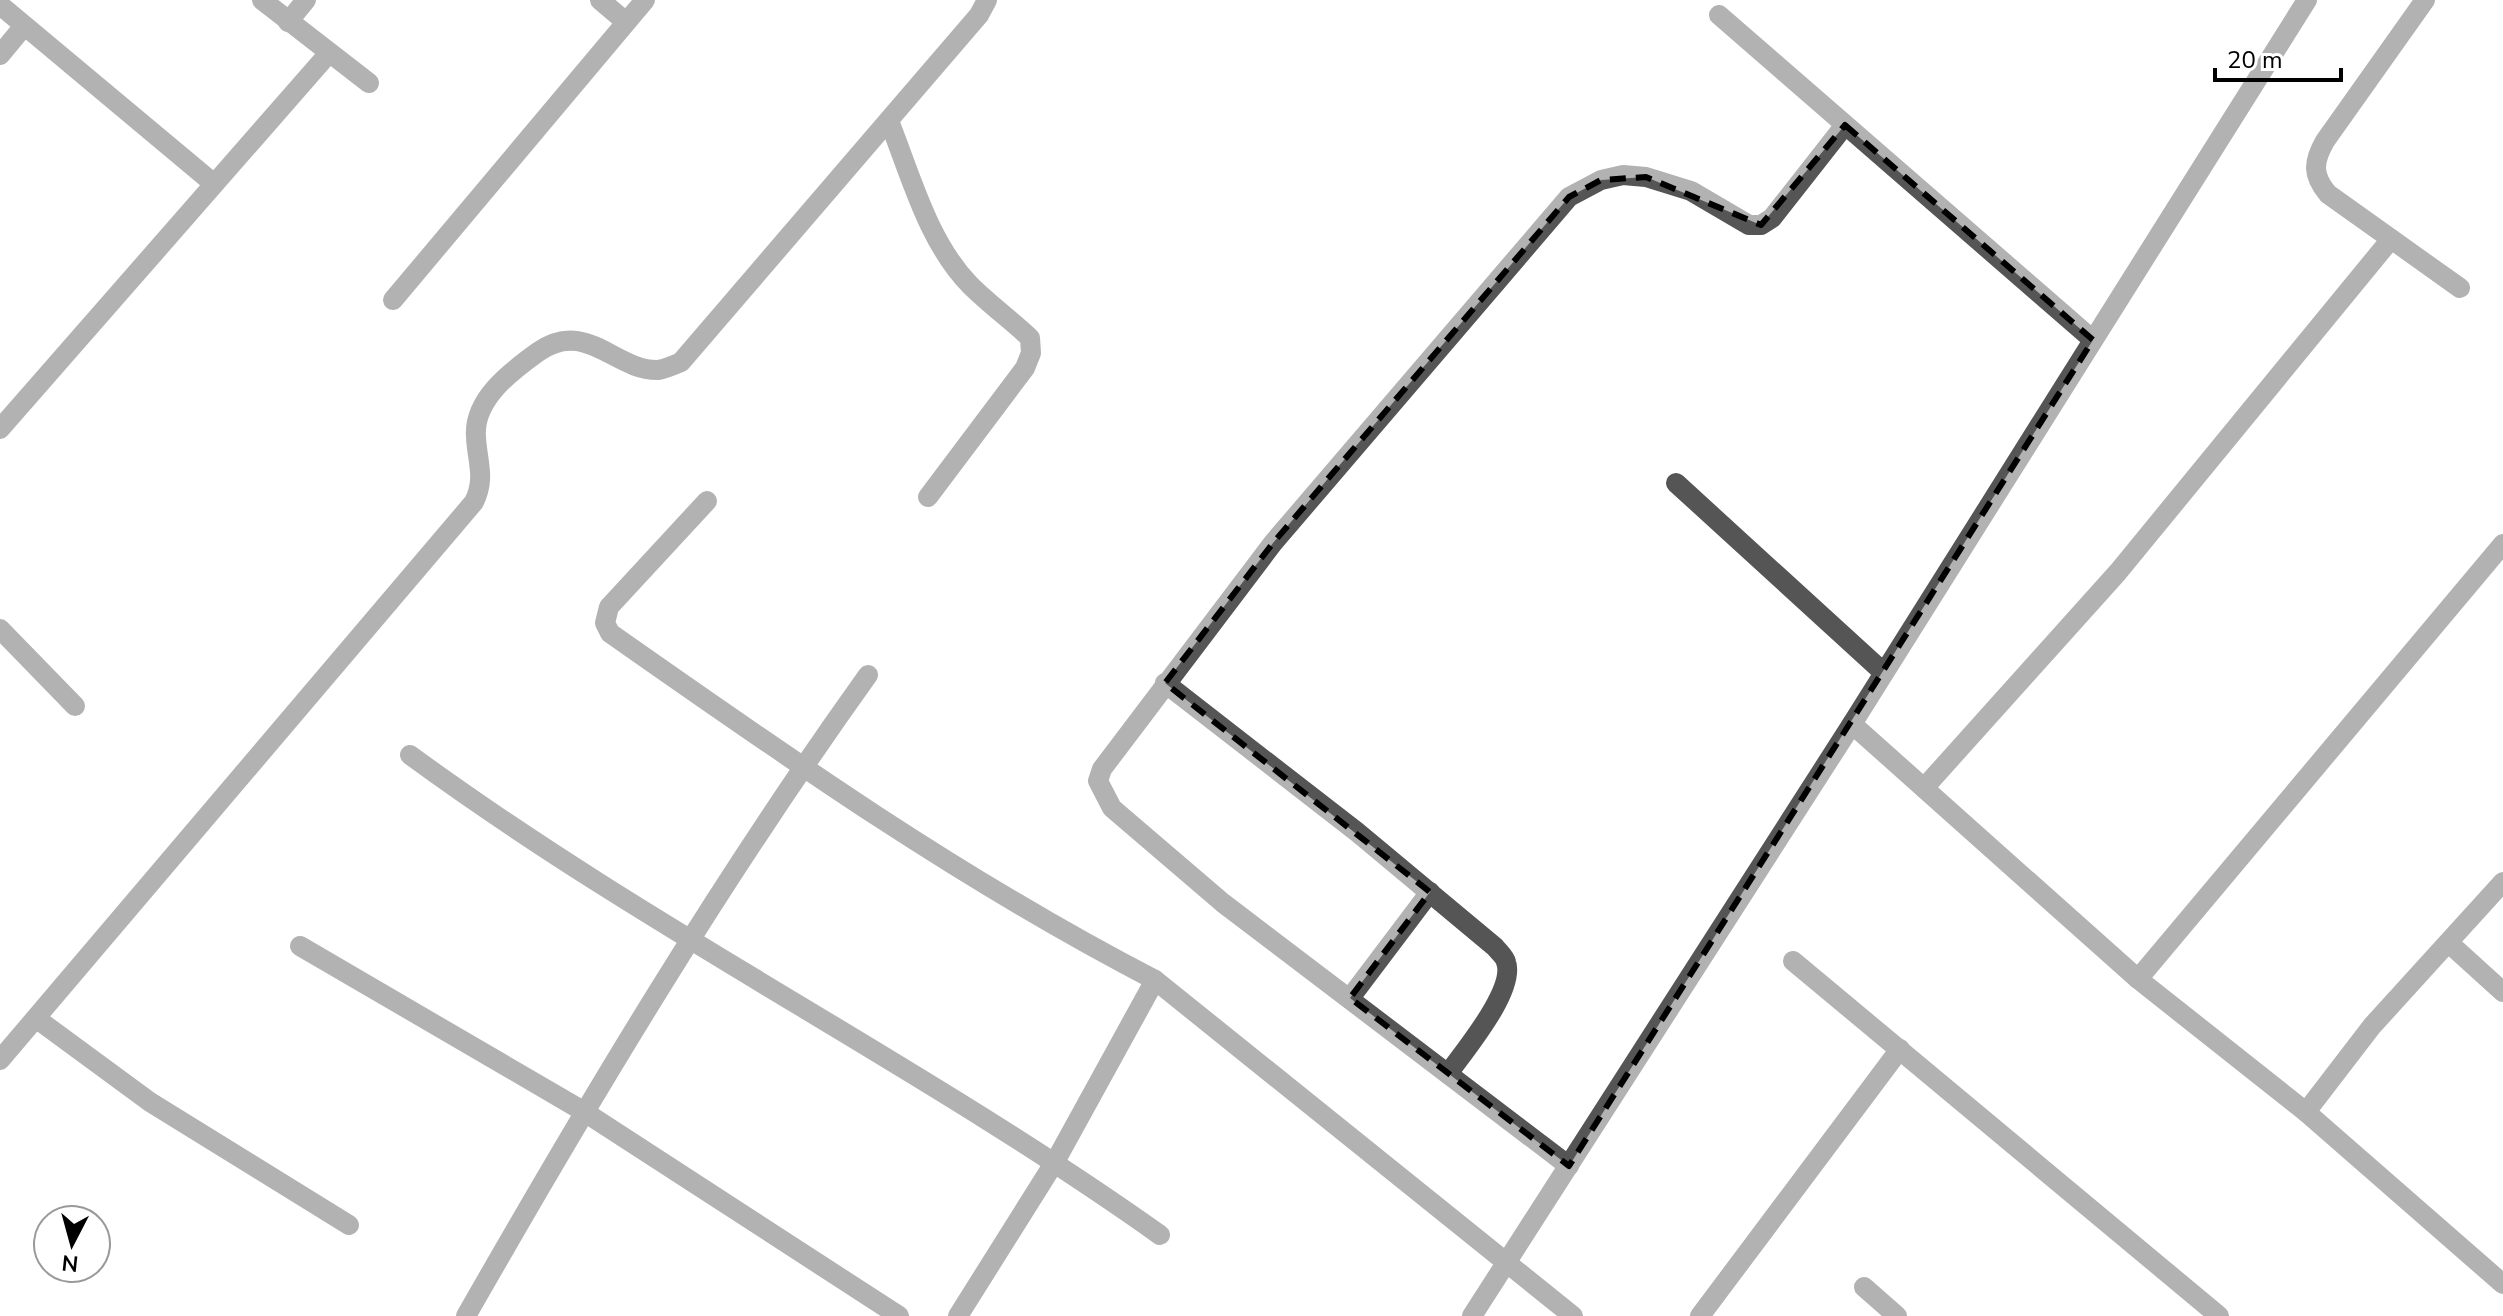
<svg xmlns="http://www.w3.org/2000/svg" width="2503" height="1316" font-family="'Nunito Sans',sans-serif">
  <style>
    .lines { fill: none; stroke-linecap: round; stroke-linejoin: round }
    .minor { stroke: #555; stroke-width: 20 }
    .marked { fill: none; stroke: #000; stroke-width: 6; stroke-dasharray: 16 10; stroke-linejoin: round }
  </style>
  <rect width="100%" height="100%" fill="#fff"/>
  <g class="lines">
    <g class="minor">
      <polyline points="262,0 369,83"/>
      <polyline points="600,0 626,22"/>
      <path d="M2425 0 2325 141C2313 162 2312 175 2328 194L2460 288"/>
      <polyline points="0,5 213,183"/>
      <polyline points="1719,15 2093,340"/>
      <polyline points="288,22 306,0"/>
      <polyline points="0,55 24,26"/>
      <path d="M889 121C911 176 928 242 970 285 989 304 1011 320 1030 338L1031 353 1025 368 928 497"/>
      <polyline points="393,300 645,0"/>
      <polyline points="0,429 329,53"/>
      <polyline points="1676,483 1883,672"/>
      <path d="M707 501 609 607 605 623 610 633C785 756 963 881 1155 980L1573 1316"/>
      <polyline points="0,629 75,706"/>
      <path d="M1165 683 1357 832 1495 947C1498 951 1505 957 1506 962 1516 990 1464 1051 1448 1074"/>
      <polyline points="1852,724 2138,979 2306,1112 2503,1284"/>
      <path d="M410 755C650 931 918 1063 1160 1235"/>
      <polyline points="1924,788 2118,572 2391,239"/>
      <polyline points="2450,944 2503,992"/>
      <polyline points="300,946 583,1111 899,1316"/>
      <polyline points="1793,961 2219,1316"/>
      <polyline points="2138,979 2503,544"/>
      <polyline points="1350,998 1430,892"/>
      <polyline points="37,1019 150,1102 349,1225"/>
      <path d="M0 1060 474 502C486 478 477 461 476 437 473 400 510 372 538 352 586 318 615 371 658 370 665 369 674 365 681 362L979 15 987 0"/>
      <polyline points="2306,1112 2372,1026 2503,882"/>
      <polyline points="1569,1166 1223,903 1112,808 1098,781 1102,769 1273,543 1569,197 1601,180 1623,175 1646,177 1691,191 1749,225 1761,225 1772,218 1845,125"/>
      <polyline points="1864,1287 1897,1316"/>
      <path d="M466 1316C591 1097 721 880 868 675"/>
      <polyline points="958,1316 1056,1160 1155,980"/>
      <polyline points="1472,1316 1852,724 2307,0"/>
      <polyline points="1700,1316 1900,1049"/>
    </g>
  </g>
  <path d="M0 0H2503V1316H0ZM1845 125 2093 340 1569 1166 1350 998 1430 892 1165 683 1273 543 1569 197 1601 180 1646 177 1761 225Z" fill="#fff" fill-opacity=".55" fill-rule="evenodd"/>
  <path class="marked" d="M1845 125 2093 340 1569 1166 1350 998 1430 892 1165 683 1273 543 1569 197 1601 180 1646 177 1761 225Z"/>
  <g transform="translate(72 1244) rotate(186)"><circle r="38" fill="#ffffff" stroke="#999999" stroke-width="2"/>
  <path d="M0-6L14 30L0 20L-14 30Z" fill="#000000"/>
  <text y="-12" font-size="22" font-weight="bold" text-anchor="middle" fill="#000000">N</text>
  </g>
  <path d="M2215 68v12h126v-12" fill="none" stroke="#000000" stroke-width="4"/>
  <text x="2227" y="68" font-size="24" fill="#000000" stroke="#ffffff" stroke-width="6" paint-order="stroke">20 m</text>
</svg>
